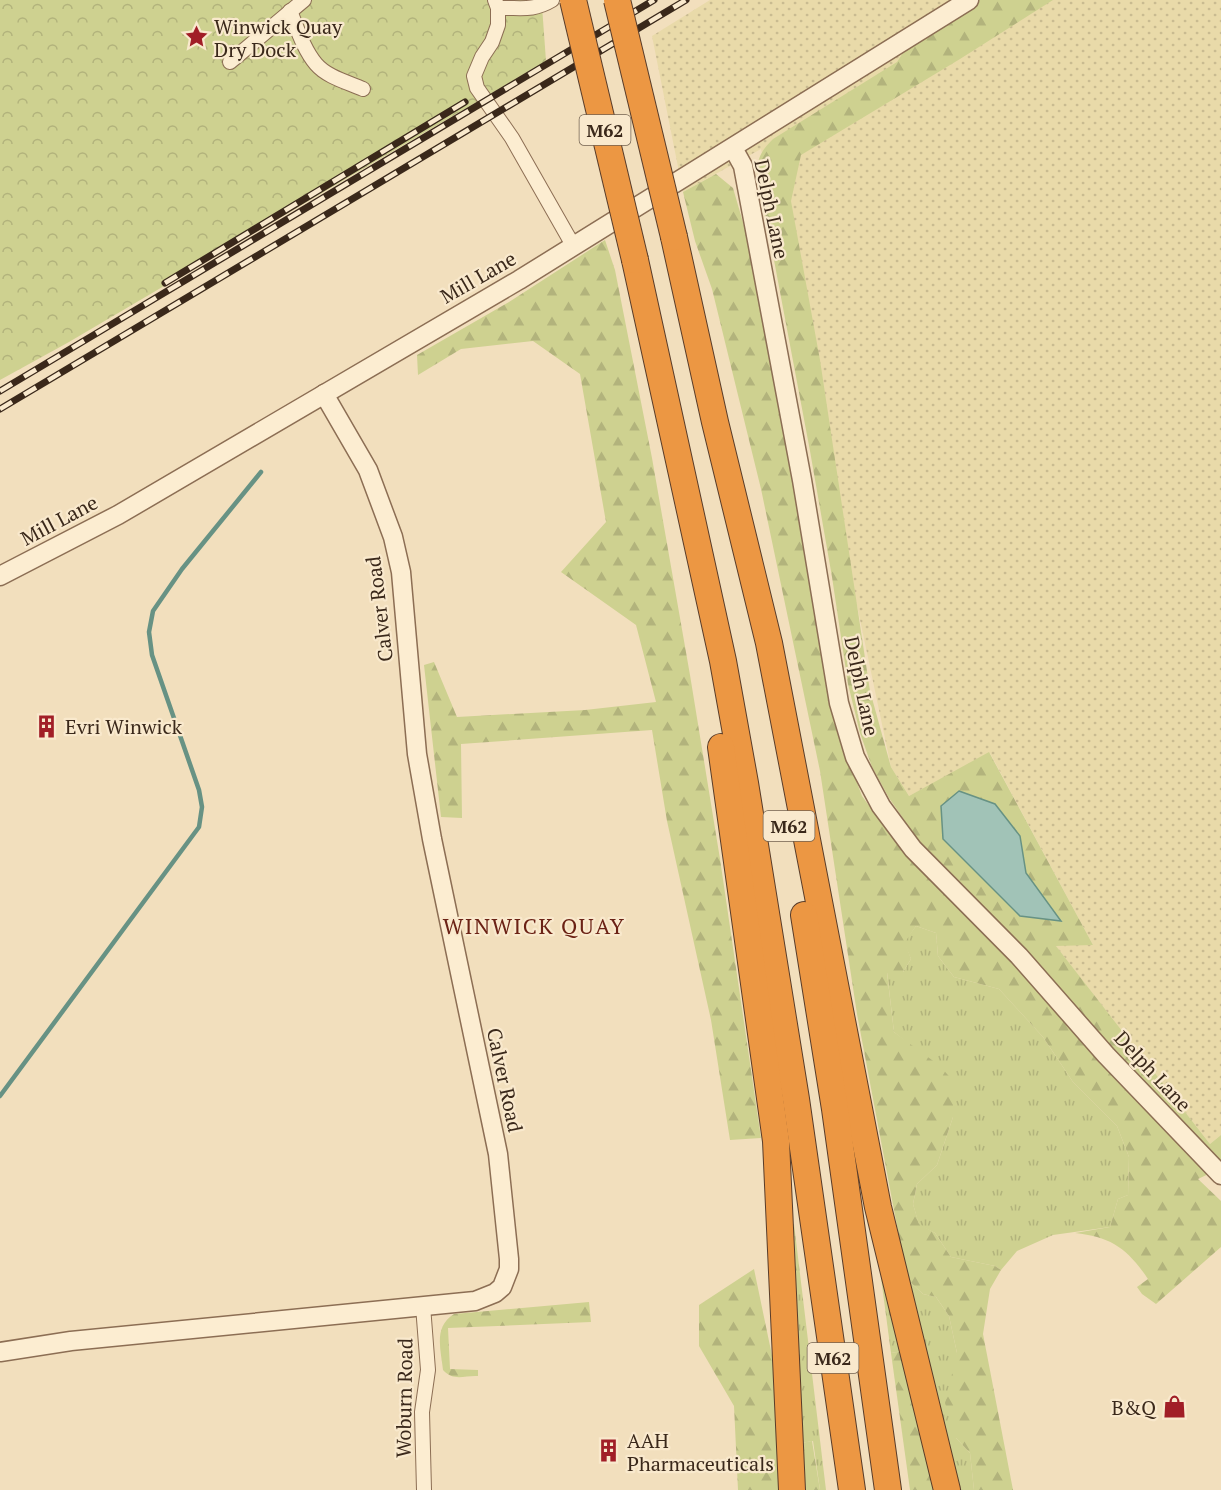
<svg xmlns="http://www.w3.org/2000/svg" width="1221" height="1490" font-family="'PT Serif',serif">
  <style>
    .farmland { fill: url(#farmland-dots) }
    .grass { fill: url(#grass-tufts) }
    .forest { fill: url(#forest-firs) }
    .park { fill: url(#park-crowns) }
    .water { fill: #a1c3b7; stroke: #679284; stroke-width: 1.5 }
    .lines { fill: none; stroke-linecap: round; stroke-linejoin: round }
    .stream { stroke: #679284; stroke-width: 4.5 }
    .minor-casing { stroke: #8c6e54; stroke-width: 16 }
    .tertiary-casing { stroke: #8c6e54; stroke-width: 21 }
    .motorway-casing { stroke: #593c29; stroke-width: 28 }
    .minor { stroke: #fcedd1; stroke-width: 14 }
    .tertiary { stroke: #fcedd1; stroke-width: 18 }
    .motorway { stroke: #ec9743; stroke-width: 26 }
    .rail-casing { stroke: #3a281a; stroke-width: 7 }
    .rail { stroke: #f9e9cd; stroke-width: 4.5; stroke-dasharray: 14; stroke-linecap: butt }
    .motorway-bridge-casing { stroke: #593c29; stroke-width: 28; stroke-linecap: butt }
    .motorway-bridge { stroke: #ec9743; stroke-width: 26 }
    .labels { text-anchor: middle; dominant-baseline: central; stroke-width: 4.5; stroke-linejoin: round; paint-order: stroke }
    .shield { fill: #f9e9cd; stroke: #736250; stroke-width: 1.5 }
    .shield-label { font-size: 18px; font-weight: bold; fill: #3a281a }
    .poi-label { font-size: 20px; fill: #3a281a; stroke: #f9e9cd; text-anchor: start }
    .street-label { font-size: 20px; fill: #3a281a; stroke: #f9e9cd }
    .quarter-label { font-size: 22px; letter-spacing: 1.5px; fill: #6b2215; stroke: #f9e9cd }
  </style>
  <defs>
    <pattern id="farmland-dots" width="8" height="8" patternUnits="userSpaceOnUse" patternTransform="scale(1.5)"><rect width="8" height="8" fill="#e9daa9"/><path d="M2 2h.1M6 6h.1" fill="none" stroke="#c9bb91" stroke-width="1.8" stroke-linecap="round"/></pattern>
    <pattern id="grass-tufts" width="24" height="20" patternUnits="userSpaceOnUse" patternTransform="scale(1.5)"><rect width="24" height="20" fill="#ced190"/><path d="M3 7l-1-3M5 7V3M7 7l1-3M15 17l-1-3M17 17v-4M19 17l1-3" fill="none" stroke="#b2b37c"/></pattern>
    <pattern id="forest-firs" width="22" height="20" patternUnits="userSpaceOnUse" patternTransform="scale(1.5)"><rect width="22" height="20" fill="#ced190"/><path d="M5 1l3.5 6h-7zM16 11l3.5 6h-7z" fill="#b2b37c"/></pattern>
    <pattern id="park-crowns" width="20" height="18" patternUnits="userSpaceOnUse" patternTransform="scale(1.5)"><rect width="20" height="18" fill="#ced190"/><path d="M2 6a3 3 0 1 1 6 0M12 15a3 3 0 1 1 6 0" fill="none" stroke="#b2b37c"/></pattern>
  </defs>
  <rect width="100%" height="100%" fill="#f2dfbd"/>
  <polygon class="farmland" points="710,0 1221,0 1221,1135 1210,1144 1055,945 1093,945 990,753 909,796 891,767 761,149 683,192 652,36"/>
  <g class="grass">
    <polygon points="916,926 936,933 938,956 954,977 999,989 1043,1037 1073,1082 1117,1126 1129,1157 1128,1195 1118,1199 1110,1227 1053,1235 1017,1251 1001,1270 995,1266 951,1257 935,1233 919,1225 913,1204 917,1184 937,1165 953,1117 905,1041 894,1032 887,972 903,972 911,959 904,942"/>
    <polygon points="788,1224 794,1224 826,1490 820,1490 813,1441 801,1443"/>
    <polygon points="874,1225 903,1351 891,1353"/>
    <polygon points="907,1279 923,1294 936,1297 949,1316 957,1353 956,1438 970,1453 974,1490 960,1490"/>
  </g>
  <g class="forest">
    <path d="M957 0H1053L960 59 801 155 791 201 820 360 870 691 891 767 909 796 989 752 1093 945 1056 946 1210 1144 1221 1135V1168L1198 1179 1221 1201V1247L1156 1304 1142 1294 1137 1287 1148 1279C1127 1248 1111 1237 1075 1233L1110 1227 1118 1199 1128 1195 1129 1157 1117 1126 1073 1082 1043 1037 999 989 954 977 938 956 936 933 916 926 905 942 911 959 903 972 887 973 894 1032 940 1066 954 1082 953 1117 937 1165 917 1184 913 1204 919 1224 935 1233 951 1257 995 1266 1001 1270 990 1289 983 1334 1013 1490H974L970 1453 956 1438 945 1403 957 1353 949 1316 936 1297 923 1294 907 1279 857 1014 820 771 761 489 712 289 695 241 683 192 716 174 733 188 749 243 840 737 862 796 901 849 905 821 889 798 872 767 860 733 848 684 832 577 810 451 757 170C758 156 763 149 773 139L897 62 925 19Z"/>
    <polygon points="605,240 615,270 652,458 690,675 720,859 761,1138 730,1140 711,1020 667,821 652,730 461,744 462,818 441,817 424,665 434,662 457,717 585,710 656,702 636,625 561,572 606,522 580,374 533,341 461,349 418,375 417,355 509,302"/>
    <polygon points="754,1269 779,1389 782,1490 738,1490 734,1406 699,1346 699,1305"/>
    <path d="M589 1302 591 1322 448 1328 450 1369 478 1370V1376C465 1375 454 1382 443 1370 441 1350 433 1327 454 1314Z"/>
    <polygon points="903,1351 938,1490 910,1490 891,1353"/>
    <polygon points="812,1441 820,1490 804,1490 801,1443"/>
  </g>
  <polygon class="park" points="0,0 536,0 542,6 546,61 69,342 0,380"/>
  <polygon class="water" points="959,791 995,804 1020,836 1026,873 1061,921 1020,916 943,839 941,806"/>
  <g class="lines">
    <polyline class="stream" points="0,1096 199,827 202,807 199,790 152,655 149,632 153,611 182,569 261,472"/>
    <defs>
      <g id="minor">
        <polyline points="495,0 498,8 498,25 492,42 482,57 474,76 477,88 512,138 574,247"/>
        <path d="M498 8C519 7 532 12 552 0"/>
        <path d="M290 11C297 28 304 50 316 64 327 77 347 82 363 89"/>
        <polyline points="230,62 304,0"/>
        <polyline points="423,1306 428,1370 422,1412 424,1490"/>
      </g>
      <g id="tertiary">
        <polyline points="733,148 743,166 802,480 839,703 855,757 881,806 913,849 1019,956 1106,1055 1221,1175"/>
        <polyline points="0,576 118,515 519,280 969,0"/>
        <polyline points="0,1352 71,1341 475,1301 495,1293 502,1287 509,1269 509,1259 498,1154 432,839 417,754 401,572 393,537 368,470 324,394"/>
      </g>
      <g id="motorway">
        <polyline points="674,237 715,422 769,643 878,1207 947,1490"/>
        <polyline points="635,260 723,661 745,783 796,1099 852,1490"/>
        <polyline points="721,747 776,1141 792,1490"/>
        <polyline points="804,915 835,1109 888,1490"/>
      </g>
    </defs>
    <use href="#minor" class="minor-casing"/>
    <use href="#tertiary" class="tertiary-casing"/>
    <use href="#motorway" class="motorway-casing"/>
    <use href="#minor" class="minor"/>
    <use href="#tertiary" class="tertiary"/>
    <use href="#motorway" class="motorway"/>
    <defs>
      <g id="rail">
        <polyline points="165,283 465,102"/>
        <polyline points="0,391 654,0"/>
        <polyline points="0,409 686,0"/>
      </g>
    </defs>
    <use href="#rail" class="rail-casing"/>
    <use href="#rail" class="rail"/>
    <defs>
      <g id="motorway-bridge">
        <polyline points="573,0 635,260"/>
        <polyline points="617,0 674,237"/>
      </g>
    </defs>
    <use href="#motorway-bridge" class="motorway-bridge-casing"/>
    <use href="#motorway-bridge" class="motorway-bridge"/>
  </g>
  <defs>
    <symbol id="sight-bare" viewBox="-9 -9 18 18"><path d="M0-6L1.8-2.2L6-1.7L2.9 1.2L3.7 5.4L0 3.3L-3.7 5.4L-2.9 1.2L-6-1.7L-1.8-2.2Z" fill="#a11e27" stroke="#f9e9cd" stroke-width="2.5" paint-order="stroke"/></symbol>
    <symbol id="building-bare" viewBox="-9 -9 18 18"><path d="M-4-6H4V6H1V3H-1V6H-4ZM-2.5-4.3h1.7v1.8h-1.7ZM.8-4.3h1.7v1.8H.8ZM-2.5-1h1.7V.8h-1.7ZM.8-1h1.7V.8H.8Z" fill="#a11e27" stroke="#f9e9cd" stroke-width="2.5" paint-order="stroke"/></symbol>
    <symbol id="shop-bare" viewBox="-9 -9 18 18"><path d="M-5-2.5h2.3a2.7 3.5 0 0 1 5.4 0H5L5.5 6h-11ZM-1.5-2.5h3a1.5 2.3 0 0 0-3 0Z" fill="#a11e27" stroke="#f9e9cd" stroke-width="2.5" paint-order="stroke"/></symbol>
  </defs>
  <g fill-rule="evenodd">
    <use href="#sight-bare" x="180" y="20" width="33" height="33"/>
    <use href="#building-bare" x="30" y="710" width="33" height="33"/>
    <use href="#shop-bare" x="1158" y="1390" width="33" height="33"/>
    <use href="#building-bare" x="592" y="1434" width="33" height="33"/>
  </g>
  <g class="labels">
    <g class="shield">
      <rect x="579.5" y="115" width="51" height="30" rx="4.5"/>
      <rect x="763.5" y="811" width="51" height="30" rx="4.5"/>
      <rect x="807.5" y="1343" width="51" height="30" rx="4.5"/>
    </g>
    <g class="shield-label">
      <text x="605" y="130">M62</text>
      <text x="789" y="826">M62</text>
      <text x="833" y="1358">M62</text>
    </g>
    <g class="poi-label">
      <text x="214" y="26">Winwick Quay<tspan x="214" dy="23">Dry Dock</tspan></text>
      <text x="65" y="726">Evri Winwick</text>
      <text x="1156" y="1407" text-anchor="end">B&amp;Q</text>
      <text x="627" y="1440">AAH<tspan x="627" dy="23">Pharmaceuticals</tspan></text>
    </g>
    <g class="street-label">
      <text transform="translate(772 209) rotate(78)">Delph Lane</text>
      <text transform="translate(478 277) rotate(-30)">Mill Lane</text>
      <text transform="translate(59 520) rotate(-28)">Mill Lane</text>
      <text transform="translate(379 609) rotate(-97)">Calver Road</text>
      <text transform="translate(862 686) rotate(78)">Delph Lane</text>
      <text transform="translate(1153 1071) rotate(47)">Delph Lane</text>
      <text transform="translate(505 1080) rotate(78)">Calver Road</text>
      <text transform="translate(404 1398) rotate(-89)">Woburn Road</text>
    </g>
    <g class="quarter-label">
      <text x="534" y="925">WINWICK QUAY</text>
    </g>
  </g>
</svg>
